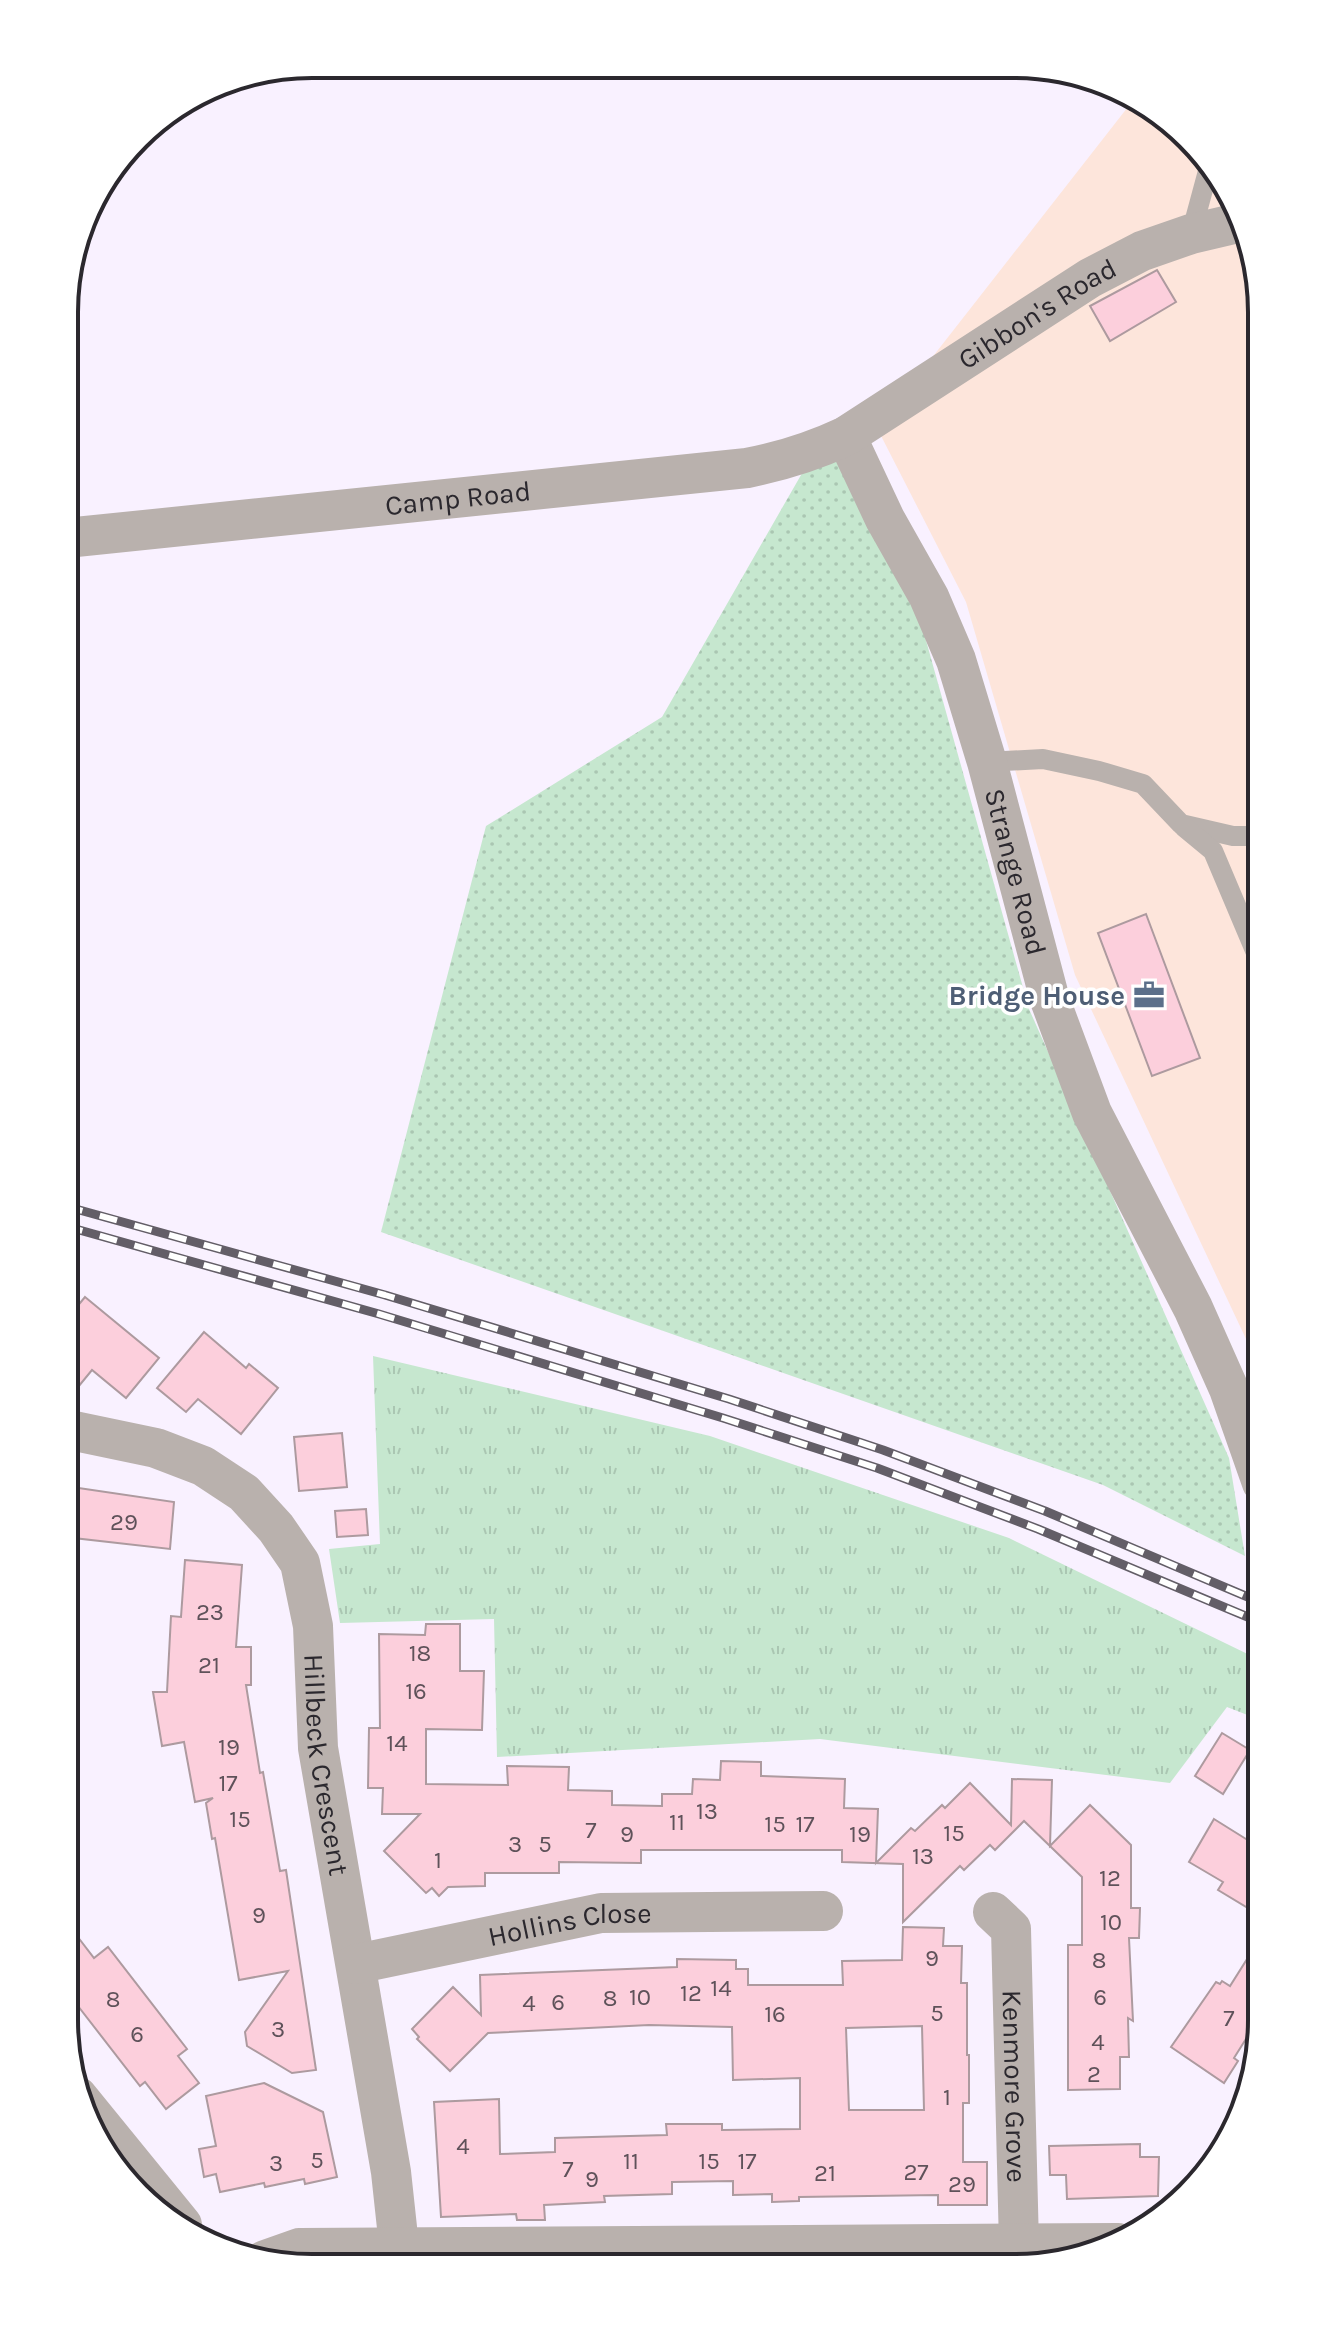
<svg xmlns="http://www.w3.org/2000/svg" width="1326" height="2332" font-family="Karla,sans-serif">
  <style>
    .industrial { fill: #fde5db }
    .grass { fill: url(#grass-dots) }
    .park { fill: url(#park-tufts) }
    .building { fill: #fccfdc; stroke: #ad9a9f; stroke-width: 2; fill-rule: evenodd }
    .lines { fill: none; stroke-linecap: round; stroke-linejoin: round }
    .service { stroke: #b9b1ad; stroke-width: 20 }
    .minor { stroke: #b9b1ad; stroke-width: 40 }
    .rail-casing { stroke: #635e67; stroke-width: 9 }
    .rail { stroke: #fff; stroke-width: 6; stroke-dasharray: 18; stroke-linecap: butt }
    .labels { text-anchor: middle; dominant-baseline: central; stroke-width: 7; stroke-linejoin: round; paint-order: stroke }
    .number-label { font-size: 24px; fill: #5f525a }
    .street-label { font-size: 28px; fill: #2b282e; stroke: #fff }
    .service-label { font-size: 28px; font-weight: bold; fill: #4e5e75; stroke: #fff; text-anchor: end }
    .rim { fill: none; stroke: #2b282e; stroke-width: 4 }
  </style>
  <defs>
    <pattern id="grass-dots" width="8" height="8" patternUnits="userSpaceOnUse" patternTransform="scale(2)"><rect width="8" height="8" fill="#c6e7cf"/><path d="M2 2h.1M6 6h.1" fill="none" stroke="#aac6b2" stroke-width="1.8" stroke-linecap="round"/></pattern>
    <pattern id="park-tufts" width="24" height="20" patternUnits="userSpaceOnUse" patternTransform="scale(2)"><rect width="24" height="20" fill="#c6e7cf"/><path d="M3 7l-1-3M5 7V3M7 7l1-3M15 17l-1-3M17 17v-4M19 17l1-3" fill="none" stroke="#aac6b2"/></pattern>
  </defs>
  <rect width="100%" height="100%" fill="#f9f1ff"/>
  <polygon class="industrial" points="1131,103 1177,125 1249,232 1262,312 1262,1373 1075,975 966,602 877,428"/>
  <polygon class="grass" points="824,435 915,601 1029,1009 1229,1458 1245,1556 1103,1485 381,1232 486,826 662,717"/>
  <polygon class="park" points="373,1356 710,1436 1009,1538 1262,1661 1262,1682 1250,1716 1227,1707 1170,1783 820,1739 497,1757 494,1619 340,1623 329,1549 380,1544"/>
  <g class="building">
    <polygon points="1157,270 1176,302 1110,341 1090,306"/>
    <polygon points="1146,914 1200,1058 1152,1076 1098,933"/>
    <polygon points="85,1297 159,1358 126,1398 92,1370 65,1403 65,1321"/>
    <polygon points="204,1332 246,1368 249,1364 278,1388 241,1434 198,1399 186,1412 157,1388"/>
    <polygon points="342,1433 347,1487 299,1491 294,1437"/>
    <polygon points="65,1486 174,1502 170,1549 65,1537"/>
    <polygon points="366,1509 368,1535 337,1537 335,1511"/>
    <polygon points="185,1560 242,1565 236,1647 251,1647 251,1685 246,1685 260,1773 263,1772 280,1871 286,1870 316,2070 292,2073 247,2046 245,2032 288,1971 239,1980 215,1838 212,1839 206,1803 213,1798 195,1802 184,1742 162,1746 153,1692 167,1692 171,1616 181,1617"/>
    <polygon points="426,1624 460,1624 460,1671 484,1671 482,1730 426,1729 426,1784 508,1785 507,1766 569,1767 568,1790 612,1791 612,1805 662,1806 662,1794 692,1794 693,1779 720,1780 721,1761 761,1762 761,1776 845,1779 844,1808 878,1809 876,1863 911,1828 915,1831 942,1805 945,1808 970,1783 1011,1825 1012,1779 1052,1780 1050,1846 1090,1805 1131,1845 1131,1908 1140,1908 1139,1938 1129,1938 1133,2021 1128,2018 1129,2057 1120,2057 1120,2089 1068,2090 1068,1945 1082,1945 1082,1877 1024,1821 995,1850 990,1845 964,1870 960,1866 903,1922 903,1864 842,1862 842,1850 641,1850 641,1863 559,1862 559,1873 485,1873 485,1886 448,1887 439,1896 432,1888 426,1893 384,1851 420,1814 382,1814 383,1788 368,1788 369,1728 380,1728 379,1634 425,1635"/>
    <polygon points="1222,1733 1250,1750 1223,1794 1195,1776"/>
    <polygon points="1214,1819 1262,1849 1261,1885 1248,1908 1218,1890 1223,1882 1189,1862"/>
    <polygon points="64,1919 94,1958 108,1947 187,2049 178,2056 199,2083 166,2109 145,2082 140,2086 64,1988"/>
    <path d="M903 1927 944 1928 943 1946H962L961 1983H967V2055H969V2103H963V2162H987V2205H938V2195L799 2197V2201L772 2202V2194L733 2195V2181L672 2182V2194L604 2196 605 2202 544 2205 545 2220H517L516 2214 441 2217 434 2102 499 2099 500 2154 555 2152V2138L667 2135 666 2124H722V2130L800 2129V2078L733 2080 732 2027 649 2025 488 2033 450 2071 417 2039 419 2037 412 2029 453 1987 481 2015 480 1975 677 1967V1959L736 1960V1969H748V1985H843L842 1961 902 1960ZM922 2026 924 2110H849L846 2028Z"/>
    <polygon points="1261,1937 1261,2015 1234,2058 1238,2061 1224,2083 1171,2047 1216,1982 1220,1984 1222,1981 1230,1986"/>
    <polygon points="264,2083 323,2112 337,2177 305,2184 304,2179 265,2187 264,2183 220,2192 216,2174 204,2177 199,2149 216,2146 206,2096"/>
    <polygon points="1140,2144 1140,2157 1159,2157 1158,2196 1067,2199 1066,2175 1050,2175 1049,2146"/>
  </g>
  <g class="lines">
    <g class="service">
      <polyline points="1191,234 1208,171"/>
      <polyline points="987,762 1043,759 1099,771 1143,784 1181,824 1233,836 1262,836"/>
      <polyline points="1184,827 1213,851 1262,967"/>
    </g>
    <g class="minor">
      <path id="s1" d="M846 436 885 519 929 597 956 660 987 762 1050 1000 1092 1113 1193 1308 1229 1389 1262 1483"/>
      <path id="s2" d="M66 538 747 468C783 461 814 451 846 436L1090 278 1142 251 1191 234 1242 222"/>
      <path id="s3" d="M65 1429 156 1448 203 1466 244 1493 276 1528 300 1563 313 1626 318 1748 391 2172 399 2246"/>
      <path id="s4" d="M993 1912 1011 1929 1019 2245"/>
      <path id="s5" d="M356 1964 601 1913 823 1911"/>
      <polyline points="77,2096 182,2225"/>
      <polyline points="265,2260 299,2248 1118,2243"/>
    </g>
    <defs>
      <g id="rail">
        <polyline points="65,1206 385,1295 729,1399 883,1450 1045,1511 1262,1603"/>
        <polyline points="65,1226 379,1314 723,1418 877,1468 1038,1529 1262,1623"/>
      </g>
    </defs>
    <use href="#rail" class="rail-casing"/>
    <use href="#rail" class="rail"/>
  </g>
  <defs>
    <symbol id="office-bare" viewBox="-9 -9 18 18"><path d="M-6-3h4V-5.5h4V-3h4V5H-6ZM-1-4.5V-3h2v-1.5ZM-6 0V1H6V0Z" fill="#5c6f8a" stroke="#fff" stroke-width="2.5" paint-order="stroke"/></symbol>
  </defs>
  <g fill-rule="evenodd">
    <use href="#office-bare" x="1127" y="973" width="44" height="44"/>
  </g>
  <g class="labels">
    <g class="number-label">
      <text x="124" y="1522">29</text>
      <text x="210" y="1612">23</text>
      <text x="420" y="1653">18</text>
      <text x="209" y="1665">21</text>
      <text x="416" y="1691">16</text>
      <text x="397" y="1743">14</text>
      <text x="229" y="1747">19</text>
      <text x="228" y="1783">17</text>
      <text x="707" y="1811">13</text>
      <text x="240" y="1819">15</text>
      <text x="677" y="1822">11</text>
      <text x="775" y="1824">15</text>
      <text x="805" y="1824">17</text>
      <text x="591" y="1830">7</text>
      <text x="954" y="1833">15</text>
      <text x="627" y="1834">9</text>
      <text x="860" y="1834">19</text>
      <text x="515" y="1844">3</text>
      <text x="545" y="1844">5</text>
      <text x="923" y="1856">13</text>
      <text x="438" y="1860">1</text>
      <text x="1110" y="1878">12</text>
      <text x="259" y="1915">9</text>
      <text x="1111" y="1922">10</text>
      <text x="932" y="1958">9</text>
      <text x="1099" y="1960">8</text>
      <text x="721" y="1988">14</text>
      <text x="691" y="1993">12</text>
      <text x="640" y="1997">10</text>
      <text x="1100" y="1997">6</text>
      <text x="610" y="1998">8</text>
      <text x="113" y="1999">8</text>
      <text x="558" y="2002">6</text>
      <text x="529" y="2003">4</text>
      <text x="937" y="2013">5</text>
      <text x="775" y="2014">16</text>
      <text x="1229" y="2018">7</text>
      <text x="278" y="2029">3</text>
      <text x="137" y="2034">6</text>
      <text x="1098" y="2042">4</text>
      <text x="1094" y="2074">2</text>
      <text x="947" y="2097">1</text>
      <text x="463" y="2146">4</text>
      <text x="317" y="2160">5</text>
      <text x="631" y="2161">11</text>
      <text x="709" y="2161">15</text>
      <text x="747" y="2161">17</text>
      <text x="276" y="2163">3</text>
      <text x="568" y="2169">7</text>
      <text x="916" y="2172">27</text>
      <text x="825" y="2173">21</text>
      <text x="592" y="2179">9</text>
      <text x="962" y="2184">29</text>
    </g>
    <g class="street-label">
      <text stroke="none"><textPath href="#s2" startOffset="1016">Gibbon's Road</textPath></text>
      <text stroke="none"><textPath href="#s2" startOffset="394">Camp Road</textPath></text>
      <text stroke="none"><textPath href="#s1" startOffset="470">Strange Road</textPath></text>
      <text stroke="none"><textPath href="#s3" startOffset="486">Hillbeck Crescent</textPath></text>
      <text stroke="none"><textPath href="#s5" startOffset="218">Hollins Close</textPath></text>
      <text stroke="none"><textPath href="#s4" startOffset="182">Kenmore Grove</textPath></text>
    </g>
    <g class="service-label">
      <text x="1125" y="995">Bridge House</text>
    </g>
  </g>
  <path d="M0 0H1326V2332H0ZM312 78H1014A234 234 0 0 1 1248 312V2020A234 234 0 0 1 1014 2254H312A234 234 0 0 1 78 2020V312A234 234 0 0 1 312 78Z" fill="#fff" fill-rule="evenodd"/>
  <path class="rim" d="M312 78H1014A234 234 0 0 1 1248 312V2020A234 234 0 0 1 1014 2254H312A234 234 0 0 1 78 2020V312A234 234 0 0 1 312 78Z"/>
</svg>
